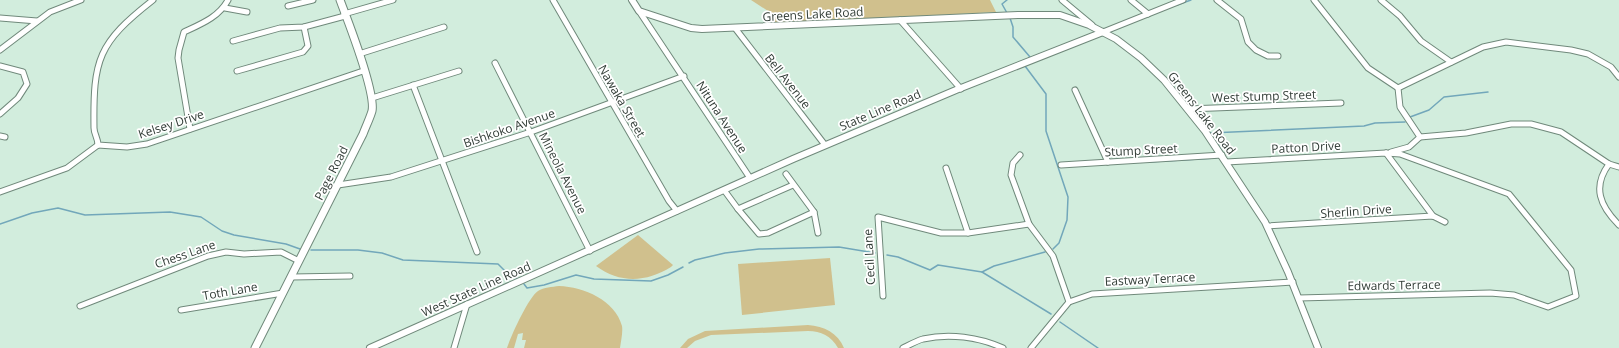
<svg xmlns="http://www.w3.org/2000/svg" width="1619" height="348" font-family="'Open Sans',sans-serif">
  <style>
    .green { fill: #d0c08d }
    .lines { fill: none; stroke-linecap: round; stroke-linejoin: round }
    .stream { stroke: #72a7ba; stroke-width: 1.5 }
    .minor-casing { stroke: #70897b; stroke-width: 7 }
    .tertiary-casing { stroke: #70897b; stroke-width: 8 }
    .secondary-casing { stroke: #70897b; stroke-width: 9 }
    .minor { stroke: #fff; stroke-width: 5 }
    .tertiary { stroke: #fff; stroke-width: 6 }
    .secondary { stroke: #fff; stroke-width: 7 }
    .labels { text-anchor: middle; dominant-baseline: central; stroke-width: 3.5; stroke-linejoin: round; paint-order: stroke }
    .street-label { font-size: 12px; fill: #323d37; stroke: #fff }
  </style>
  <rect width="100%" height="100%" fill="#d2eddd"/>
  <g class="green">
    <polygon points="751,0 990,0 996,12 774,24 768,11"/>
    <path d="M638 235 673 265 671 267C647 282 620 284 596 266Z"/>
    <polygon points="830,258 835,305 742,315 738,264"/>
    <path d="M559 286C584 287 615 300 622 326 623 332 621 341 620 348H524L526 340H522L523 333 518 334 514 348H507C511 336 528 298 538 291 544 287 552 287 559 286Z"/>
    <path d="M808 325C824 326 838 333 844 348H838C831 336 821 331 808 331L711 335 695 341 687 348H680L688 339 705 331Z"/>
  </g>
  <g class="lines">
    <g class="stream">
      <polyline points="1007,0 1002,4 1007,13"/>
      <polyline points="1177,5 1191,0"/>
      <polyline points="1010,18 1013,27 1013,37 1030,57 1029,58"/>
      <polyline points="1025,66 1046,94 1046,131 1068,197 1067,220 1059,243 1053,249"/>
      <polyline points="1410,117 1429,110 1444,97 1488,92"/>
      <polyline points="1210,133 1364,126 1375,123 1405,122"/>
      <polyline points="1218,145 1223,153"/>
      <polyline points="1148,162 1216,158"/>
      <polyline points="0,224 32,213 58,208 85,215 170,212 201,217 222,231 234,235 286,244 300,249"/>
      <polyline points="311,250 358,250 382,253 403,260 498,264 506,272 518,279"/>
      <polyline points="887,255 898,257 930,270 938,265 982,272 1051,314"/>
      <polyline points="689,263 695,260 725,253 759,249 839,247 875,253"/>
      <polyline points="982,272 994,266 1045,252"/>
      <polyline points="524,284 527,288 544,285 576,275 594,279 651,281 668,275 683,267"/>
      <polyline points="1060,322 1098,348"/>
    </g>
    <defs>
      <g id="minor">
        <polyline points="553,0 669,201 677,211"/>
        <polyline points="1062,0 1092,25"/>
        <polyline points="1131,0 1148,14"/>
        <polyline points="1217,0 1241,19 1248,42 1256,50 1268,56 1278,56"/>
        <polyline points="1314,0 1368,68 1398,88"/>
        <polyline points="1381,0 1400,16 1421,41 1451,62"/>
        <polyline points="288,6 313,0"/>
        <polyline points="225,8 247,12"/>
        <polyline points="639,11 750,178"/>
        <polyline points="344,14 393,0"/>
        <polyline points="0,18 37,21"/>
        <polyline points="900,20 961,89"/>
        <polyline points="735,28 825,145"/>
        <polyline points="1103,32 1183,0"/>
        <polyline points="233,41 280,28 304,27 345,16"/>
        <polyline points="0,50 50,12 81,0"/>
        <polyline points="359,54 444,27"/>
        <polyline points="495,63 590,251"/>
        <polyline points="0,66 23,72 27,84 18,98 0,114"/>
        <polyline points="237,71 303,52 308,46 304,27"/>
        <polyline points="413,85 477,252"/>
        <polyline points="1075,90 1108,162"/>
        <polyline points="372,98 459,71"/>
        <polyline points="1188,109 1341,103"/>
        <path d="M190 129 178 58 179 50 184 32C201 24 219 17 228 0"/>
        <polyline points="0,136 5,137"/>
        <polyline points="1420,137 1466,133 1511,124 1531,124 1561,132 1609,164 1619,167"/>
        <polyline points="98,145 127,147 147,144 363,71"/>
        <path d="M98 145C98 138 94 134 94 128 93 59 98 43 153 0"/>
        <polyline points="1391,152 1409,147 1420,137 1400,107 1398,88 1483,47 1506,42 1571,50 1588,54 1611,67 1619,77"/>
        <polyline points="1386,153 1433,216"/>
        <polyline points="1020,155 1013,163 1011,175 1029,224 1053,256 1069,302"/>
        <polyline points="1226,162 1386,153 1400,154 1509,194 1571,270 1576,296 1548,307 1514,295 1490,293 1299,298"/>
        <path d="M1609 164C1592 187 1600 206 1619 225"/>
        <polyline points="1061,165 1222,155"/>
        <polyline points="946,168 968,233"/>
        <polyline points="786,174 814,212 818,233"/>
        <polyline points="338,185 391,177 531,132 684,76"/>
        <polyline points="793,185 738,209 759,234 768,233 814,212"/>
        <polyline points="724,190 738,209"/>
        <polyline points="0,192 67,168 98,145"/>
        <polyline points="1267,226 1433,216 1445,222"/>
        <polyline points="292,277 350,276"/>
        <polyline points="883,296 878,217 941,233 968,233 1029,224"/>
        <polyline points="80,306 208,256 226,252 244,254 281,252 299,261"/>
        <polyline points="181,310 283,293"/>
        <polyline points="454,348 467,304"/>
        <path d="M903 348C909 345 916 341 923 339 949 333 979 337 1003 348"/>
        <polyline points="1031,348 1069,302 1092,294 1293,282"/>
      </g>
      <g id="tertiary">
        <polyline points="632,0 639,11 691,28 702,29 1018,15 1060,15 1089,25 1116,39 1141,58 1164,80 1205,131 1265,222 1288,272 1318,348"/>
        <polyline points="370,348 793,159 956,90 1103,32"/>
      </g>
      <path id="secondary" d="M255 348 363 134C366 126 370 118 372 111 376 92 348 21 340 0"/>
    </defs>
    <use href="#minor" class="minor-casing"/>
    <use href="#tertiary" class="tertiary-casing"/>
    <use href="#secondary" class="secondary-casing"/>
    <use href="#minor" class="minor"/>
    <use href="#tertiary" class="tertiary"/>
    <use href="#secondary" class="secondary"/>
  </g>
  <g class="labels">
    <g class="street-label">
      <text transform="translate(813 14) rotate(-3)">Greens Lake Road</text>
      <text transform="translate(788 81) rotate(52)">Bell Avenue</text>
      <text transform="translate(1264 96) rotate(-2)">West Stump Street</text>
      <text transform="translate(622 101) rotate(60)">Nawaka Street</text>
      <text transform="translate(880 110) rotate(-23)">State Line Road</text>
      <text transform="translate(1202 113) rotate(52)">Greens Lake Road</text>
      <text transform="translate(722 117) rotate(57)">Nituna Avenue</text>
      <text transform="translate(171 124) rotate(-18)">Kelsey Drive</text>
      <text transform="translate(509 128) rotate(-19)">Bishkoko Avenue</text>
      <text transform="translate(1306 147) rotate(-3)">Patton Drive</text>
      <text transform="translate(1141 150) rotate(-3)">Stump Street</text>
      <text transform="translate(331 173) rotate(-63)">Page Road</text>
      <text transform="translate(563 173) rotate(63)">Mineola Avenue</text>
      <text transform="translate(1356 211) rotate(-4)">Sherlin Drive</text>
      <text transform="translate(185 254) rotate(-19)">Chess Lane</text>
      <text transform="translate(869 257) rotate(-93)">Cecil Lane</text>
      <text transform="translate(1150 279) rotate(-3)">Eastway Terrace</text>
      <text transform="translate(1394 285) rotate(-1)">Edwards Terrace</text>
      <text transform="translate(476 289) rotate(-24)">West State Line Road</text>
      <text transform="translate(230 291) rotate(-10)">Toth Lane</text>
    </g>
  </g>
</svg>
